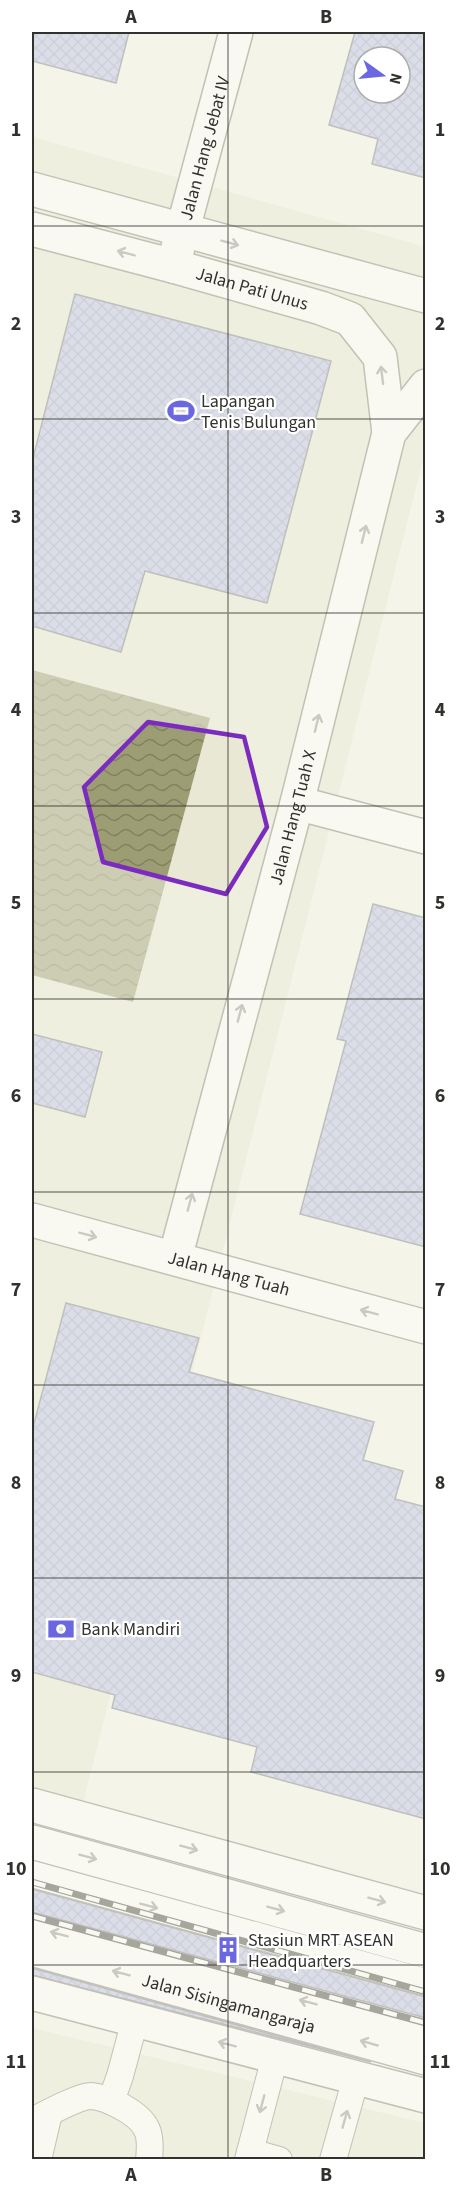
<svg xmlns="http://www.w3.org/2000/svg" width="457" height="2191" font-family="'Source Sans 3',sans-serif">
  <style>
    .built { fill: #e8e8d4 }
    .water { fill: url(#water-waves) }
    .building { fill: url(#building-cross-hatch); stroke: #7f808b; stroke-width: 1.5; fill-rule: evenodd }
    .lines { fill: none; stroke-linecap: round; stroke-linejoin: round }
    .service-casing { stroke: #848479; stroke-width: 28 }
    .minor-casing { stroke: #848479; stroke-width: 36 }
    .tertiary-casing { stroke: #848479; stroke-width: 36 }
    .secondary-casing { stroke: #848479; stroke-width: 36 }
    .primary-casing { stroke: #848479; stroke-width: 36 }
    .service { stroke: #fff; stroke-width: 26 }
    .minor { stroke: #fff; stroke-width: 33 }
    .tertiary { stroke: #fff; stroke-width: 33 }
    .secondary { stroke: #fff; stroke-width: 33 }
    .primary { stroke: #fff; stroke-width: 33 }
    .rail-casing { stroke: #474742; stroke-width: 7 }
    .rail { stroke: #fff; stroke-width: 4.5; stroke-dasharray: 14; stroke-linecap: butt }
    .oneway { stroke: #989896 }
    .marked { fill: none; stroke: #7b2cbf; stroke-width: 4.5; stroke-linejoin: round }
    .grid { fill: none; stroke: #31312d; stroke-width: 1.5; stroke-opacity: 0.55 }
    .labels { text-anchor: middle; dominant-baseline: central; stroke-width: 4.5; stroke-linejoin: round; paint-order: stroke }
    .street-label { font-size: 18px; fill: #31312d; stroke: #fff }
    .poi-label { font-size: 18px; fill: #31312d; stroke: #fff; text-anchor: start }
    .neatline { fill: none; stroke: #31312d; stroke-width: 2 }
    .grid-label { font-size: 20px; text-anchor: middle; font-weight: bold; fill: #31312d }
  </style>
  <defs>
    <pattern id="water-waves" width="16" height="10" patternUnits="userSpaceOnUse" patternTransform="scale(1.5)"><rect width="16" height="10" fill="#9d9d74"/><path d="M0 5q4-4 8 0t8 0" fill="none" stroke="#818160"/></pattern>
    <pattern id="building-cross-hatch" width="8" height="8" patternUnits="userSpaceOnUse" patternTransform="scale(1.5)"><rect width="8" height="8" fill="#bdc1e9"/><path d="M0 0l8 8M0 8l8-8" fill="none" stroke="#a3a6c8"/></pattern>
  </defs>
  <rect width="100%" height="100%" fill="#f4f4e8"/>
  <g class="built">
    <polygon points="32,137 426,247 425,452 85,1795 32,1943"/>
    <polygon points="32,2028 425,2123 425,2159 32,2159"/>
  </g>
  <polygon class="water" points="32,670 210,718 133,1002 32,975"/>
  <g class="building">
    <polygon points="32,32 129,32 116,83 32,61"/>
    <path d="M355 32H426V178L372 164 378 139 329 125ZM364 57H400V93H364Z"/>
    <polygon points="75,294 331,361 267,603 145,571 121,652 32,626 32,462"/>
    <polygon points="373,904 426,918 426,1247 300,1214 346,1041 337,1039"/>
    <polygon points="32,1034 102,1052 85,1117 32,1103"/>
    <polygon points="66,1303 199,1338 189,1372 374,1422 363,1460 403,1471 395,1499 426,1507 426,1819 251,1772 257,1747 112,1708 115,1695 32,1672 32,1431"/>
    <polygon points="32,1889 426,1997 426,2018 32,1912"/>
    <polygon points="32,1968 371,2062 32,1975"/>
  </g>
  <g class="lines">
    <defs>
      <g id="service">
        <polyline points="32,1874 426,1982"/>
        <polyline points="32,1927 426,2034"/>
        <polyline points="111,2101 120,2076 135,2020"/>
        <path d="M32 2121C44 2115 79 2096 91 2096 107 2097 139 2113 146 2128 151 2136 150 2150 149 2160"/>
        <polyline points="250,2152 275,2057"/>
        <polyline points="38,2160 49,2113"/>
        <polyline points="248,2160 250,2152 279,2160"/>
        <polyline points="333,2160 356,2078"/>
      </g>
      <g id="minor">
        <path id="s1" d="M173 266 236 32"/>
        <polyline points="297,803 426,837"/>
      </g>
      <g id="tertiary">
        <polyline points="32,189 426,296"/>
        <path id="s2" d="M32 229 173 266 321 308 350 319 380 357 389 433"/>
        <path id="s3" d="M32 1220 426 1327"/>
        <path id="s4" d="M175 1258 297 803 389 433 426 386"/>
      </g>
      <g id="secondary">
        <polyline points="32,1805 426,1913"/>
        <polyline points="32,1993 426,2096"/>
      </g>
      <g id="primary">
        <polyline points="32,1842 426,1951"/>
        <path id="s5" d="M32 1949 426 2058"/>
      </g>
    </defs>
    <use href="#service" class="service-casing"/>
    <use href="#minor" class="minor-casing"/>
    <use href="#tertiary" class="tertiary-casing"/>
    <use href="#secondary" class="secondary-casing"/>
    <use href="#primary" class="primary-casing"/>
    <use href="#service" class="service"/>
    <use href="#minor" class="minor"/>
    <use href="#tertiary" class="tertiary"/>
    <use href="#secondary" class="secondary"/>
    <use href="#primary" class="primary"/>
    <defs>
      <g id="rail">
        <polyline points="32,1882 426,1992"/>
        <polyline points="32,1916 426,2023"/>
      </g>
    </defs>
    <use href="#rail" class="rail-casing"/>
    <use href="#rail" class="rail"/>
  </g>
  <defs><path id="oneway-shaft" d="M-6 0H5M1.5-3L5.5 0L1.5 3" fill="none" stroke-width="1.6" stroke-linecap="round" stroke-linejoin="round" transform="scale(1.5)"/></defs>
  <g class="oneway">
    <use href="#oneway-shaft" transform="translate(230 243) rotate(15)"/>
    <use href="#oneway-shaft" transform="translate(126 253) rotate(-165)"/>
    <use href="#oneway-shaft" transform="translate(382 375) rotate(-97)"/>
    <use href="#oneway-shaft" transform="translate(364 534) rotate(-76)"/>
    <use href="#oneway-shaft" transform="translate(317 723) rotate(-76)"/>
    <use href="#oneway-shaft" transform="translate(240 1013) rotate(-75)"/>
    <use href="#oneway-shaft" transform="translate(190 1202) rotate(-75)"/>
    <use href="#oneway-shaft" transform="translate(88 1235) rotate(15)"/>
    <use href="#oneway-shaft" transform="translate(369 1312) rotate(-165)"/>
    <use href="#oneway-shaft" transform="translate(189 1848) rotate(15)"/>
    <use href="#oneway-shaft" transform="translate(88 1857) rotate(15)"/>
    <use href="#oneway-shaft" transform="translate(377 1900) rotate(15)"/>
    <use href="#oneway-shaft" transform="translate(149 1906) rotate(15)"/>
    <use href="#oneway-shaft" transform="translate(276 1909) rotate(15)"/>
    <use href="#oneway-shaft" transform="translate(59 1934) rotate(-165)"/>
    <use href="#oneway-shaft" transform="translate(121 1973) rotate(-165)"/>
    <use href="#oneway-shaft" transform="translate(308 2002) rotate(-165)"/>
    <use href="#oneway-shaft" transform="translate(369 2043) rotate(-164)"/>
    <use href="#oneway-shaft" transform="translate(227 2044) rotate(-165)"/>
    <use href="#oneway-shaft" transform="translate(262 2104) rotate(105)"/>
    <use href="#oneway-shaft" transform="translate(345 2119) rotate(-74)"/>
  </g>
  <path d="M0 0H457V2191H0ZM148 722 244 737 267 827 226 894 103 862 84 787Z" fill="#f4f4e8" fill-opacity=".55" fill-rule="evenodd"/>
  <path class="marked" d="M148 722 244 737 267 827 226 894 103 862 84 787Z"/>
  <path class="grid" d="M228 32V2160M32 226H426M32 419H426M32 613H426M32 806H426M32 999H426M32 1192H426M32 1385H426M32 1578H426M32 1772H426M32 1965H426"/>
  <defs>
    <symbol id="stadium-bare" viewBox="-9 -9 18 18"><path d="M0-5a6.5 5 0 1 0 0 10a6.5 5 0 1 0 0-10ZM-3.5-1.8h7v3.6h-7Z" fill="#6b67e1" stroke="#fff" stroke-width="2.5" paint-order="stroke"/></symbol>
    <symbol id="bank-bare" viewBox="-9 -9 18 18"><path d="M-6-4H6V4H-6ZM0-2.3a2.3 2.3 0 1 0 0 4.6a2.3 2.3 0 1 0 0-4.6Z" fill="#6b67e1" stroke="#fff" stroke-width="2.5" paint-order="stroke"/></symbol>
    <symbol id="building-bare" viewBox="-9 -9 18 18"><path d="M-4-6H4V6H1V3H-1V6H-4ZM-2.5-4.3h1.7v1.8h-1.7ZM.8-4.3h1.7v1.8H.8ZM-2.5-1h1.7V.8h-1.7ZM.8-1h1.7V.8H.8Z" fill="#6b67e1" stroke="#fff" stroke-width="2.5" paint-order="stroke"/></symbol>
  </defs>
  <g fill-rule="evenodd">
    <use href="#stadium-bare" x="162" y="392" width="38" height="38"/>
    <use href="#bank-bare" x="42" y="1610" width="38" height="38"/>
    <use href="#building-bare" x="209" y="1931" width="38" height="38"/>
  </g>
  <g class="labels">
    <g class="street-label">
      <text stroke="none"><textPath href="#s1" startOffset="122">Jalan Hang Jebat IV</textPath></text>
      <text stroke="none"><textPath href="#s2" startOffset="228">Jalan Pati Unus</textPath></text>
      <text stroke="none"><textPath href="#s4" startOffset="456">Jalan Hang Tuah X</textPath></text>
      <text stroke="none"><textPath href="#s3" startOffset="204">Jalan Hang Tuah</textPath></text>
      <text stroke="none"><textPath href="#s5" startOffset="204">Jalan Sisingamangaraja</textPath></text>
    </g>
    <g class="poi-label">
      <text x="201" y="401">Lapangan<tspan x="201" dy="21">Tenis Bulungan</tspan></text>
      <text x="81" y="1629">Bank Mandiri</text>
      <text x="248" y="1940">Stasiun MRT ASEAN<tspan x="248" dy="21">Headquarters</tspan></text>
    </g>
  </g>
  <rect width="457" height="2191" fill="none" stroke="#ffffff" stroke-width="66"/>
  <g transform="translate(382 75) rotate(105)"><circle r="28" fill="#ffffff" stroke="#adadab" stroke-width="1.5"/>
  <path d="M0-4.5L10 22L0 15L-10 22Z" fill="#6b67e1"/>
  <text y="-9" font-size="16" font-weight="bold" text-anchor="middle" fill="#31312d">N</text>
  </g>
  <rect x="33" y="33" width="391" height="2125" class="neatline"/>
  <g class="grid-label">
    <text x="131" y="23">A</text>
    <text x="326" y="23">B</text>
    <text x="16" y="136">1</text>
    <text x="440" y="136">1</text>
    <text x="16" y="330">2</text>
    <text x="440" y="330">2</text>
    <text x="16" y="523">3</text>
    <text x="440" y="523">3</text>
    <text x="16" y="716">4</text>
    <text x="440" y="716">4</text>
    <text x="16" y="909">5</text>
    <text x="440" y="909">5</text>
    <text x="16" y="1102">6</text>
    <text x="440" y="1102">6</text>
    <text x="16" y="1296">7</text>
    <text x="440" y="1296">7</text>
    <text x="16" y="1489">8</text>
    <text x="440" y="1489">8</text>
    <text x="16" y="1682">9</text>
    <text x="440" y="1682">9</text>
    <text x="16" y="1875">10</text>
    <text x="440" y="1875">10</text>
    <text x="16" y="2068">11</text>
    <text x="440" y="2068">11</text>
    <text x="131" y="2181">A</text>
    <text x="326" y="2181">B</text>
  </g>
</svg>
